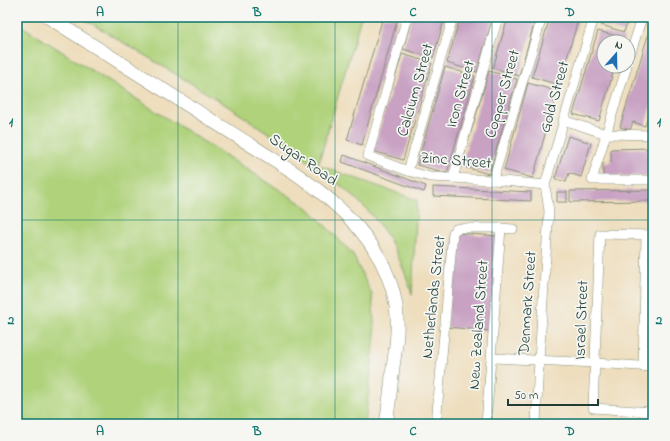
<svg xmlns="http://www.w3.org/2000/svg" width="670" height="441" font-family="'Indie Flower',sans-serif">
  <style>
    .green { fill: #afd27a; stroke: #678857 }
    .building { fill: #c8a1c3 }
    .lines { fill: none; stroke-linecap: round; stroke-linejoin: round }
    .minor-casing { stroke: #868e79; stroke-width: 10 }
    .secondary-casing { stroke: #868e79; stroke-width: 14 }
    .minor { stroke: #fff; stroke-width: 9 }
    .secondary { stroke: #fff; stroke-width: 13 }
    .grid { fill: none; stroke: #0f766e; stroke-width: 1; stroke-opacity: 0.55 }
    .labels { text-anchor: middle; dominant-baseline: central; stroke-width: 3.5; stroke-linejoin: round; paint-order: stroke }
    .street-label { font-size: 16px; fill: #1f3d34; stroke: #f6f6f2 }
    .neatline { fill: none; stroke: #0f766e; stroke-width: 1.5 }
    .grid-label { font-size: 13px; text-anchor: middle; font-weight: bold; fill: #0f766e }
  </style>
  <rect width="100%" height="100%" fill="#f6f6f2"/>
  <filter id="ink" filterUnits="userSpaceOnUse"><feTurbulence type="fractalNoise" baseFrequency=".025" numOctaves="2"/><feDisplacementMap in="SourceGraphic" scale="8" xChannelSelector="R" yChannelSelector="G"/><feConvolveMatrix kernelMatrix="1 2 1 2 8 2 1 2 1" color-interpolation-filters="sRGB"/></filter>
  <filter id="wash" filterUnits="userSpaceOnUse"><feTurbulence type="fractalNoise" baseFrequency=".012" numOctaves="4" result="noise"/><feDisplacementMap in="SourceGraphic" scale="16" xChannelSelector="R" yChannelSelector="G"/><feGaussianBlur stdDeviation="0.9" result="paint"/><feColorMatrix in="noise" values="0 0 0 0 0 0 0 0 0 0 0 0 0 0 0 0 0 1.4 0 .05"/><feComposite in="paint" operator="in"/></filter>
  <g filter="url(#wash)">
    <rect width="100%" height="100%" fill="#eedebe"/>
    <g class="green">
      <path d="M81 17H361L318 165 417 200 412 294C405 272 397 250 384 231 361 197 326 174 294 151 226 102 153 61 81 17Z"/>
      <polygon points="17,23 308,208 352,253 372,295 375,336 365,424 17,424"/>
    </g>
    <g id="blocks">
      <g class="building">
        <polygon points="383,17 398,17 362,145 347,140"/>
        <polygon points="412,17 445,17 433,58 403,49"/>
        <polygon points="460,17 493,17 477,72 447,63"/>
        <polygon points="508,17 536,17 519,76 493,68"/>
        <polygon points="550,17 579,17 559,85 532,77"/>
        <polygon points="604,17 629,17 624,32 601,25"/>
        <polygon points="653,19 653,100 645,126 633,122 630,130 620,127"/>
        <polygon points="598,31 624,38 623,42 604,42 604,66 615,66 599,121 573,114"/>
        <polygon points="402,54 432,63 403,160 373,151"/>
        <polygon points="445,67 475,76 447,173 417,165"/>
        <polygon points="489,71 517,79 489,174 461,166"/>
        <polygon points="528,83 557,91 533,178 504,170"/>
        <polygon points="568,136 591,143 581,177 569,173 566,182 555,179"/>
        <polygon points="653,148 653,176 603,176 603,163 611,162 611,149"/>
        <polygon points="344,155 426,186 424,192 342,162"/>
        <polygon points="433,187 531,192 531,201 433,196"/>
        <polygon points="653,190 653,201 570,202 570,191"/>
        <rect x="557" y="192" width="10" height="10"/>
        <polygon points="454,233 498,236 491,331 447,327"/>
      </g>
    </g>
  </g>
  <g filter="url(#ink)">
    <use href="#blocks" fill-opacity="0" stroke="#868e79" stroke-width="1"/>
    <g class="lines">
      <defs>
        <g id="minor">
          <polyline points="407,17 368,156 408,171 430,177 493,180 545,185"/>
          <polyline points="628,62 642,17"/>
          <polyline points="627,66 592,180 653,180"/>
          <polyline points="563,120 606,134 653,135"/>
          <polyline points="408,171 453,17"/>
          <polyline points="453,178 498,17"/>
          <polyline points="493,180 542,17"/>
          <polyline points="653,235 600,234 593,408 653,412"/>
          <polyline points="492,358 596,363 653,367"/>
          <polyline points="643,367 646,235"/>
          <polyline points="436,424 453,232 456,229 461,228 501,228 513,229"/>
          <polyline points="486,424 501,228"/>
          <polyline points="536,424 539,360 549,211 545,185 594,17"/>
        </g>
        <path id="secondary" d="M48 17 292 171C340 204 387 246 396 306 399 326 396 347 393 367 391 386 389 405 386 424"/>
      </defs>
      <use href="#minor" class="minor-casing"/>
      <use href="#secondary" class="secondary-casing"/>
      <use href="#minor" class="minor"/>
      <use href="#secondary" class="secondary"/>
    </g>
  </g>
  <path class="grid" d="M178 17V424M335 17V424M492 17V424M17 220H653"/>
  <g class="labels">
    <g class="street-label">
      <text transform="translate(416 90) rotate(-74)">Calcium Street</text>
      <text transform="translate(461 94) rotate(-74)">Iron Street</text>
      <text transform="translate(503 94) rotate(-74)">Copper Street</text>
      <text transform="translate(555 97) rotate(-74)">Gold Street</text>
      <text transform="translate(303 160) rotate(35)">Sugar Road</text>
      <text transform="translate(456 161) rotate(5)">Zinc Street</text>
      <text transform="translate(434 297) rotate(-84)">Netherlands Street</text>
      <text transform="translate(528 303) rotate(-86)">Denmark Street</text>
      <text transform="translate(582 320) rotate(-88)">Israel Street</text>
      <text transform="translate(479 325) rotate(-86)">New Zealand Street</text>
    </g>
  </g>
  <rect width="670" height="441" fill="none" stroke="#f6f6f2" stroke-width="44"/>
  <g transform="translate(616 54) rotate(20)"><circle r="19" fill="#f6f6f2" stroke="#a0aca6"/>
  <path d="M0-3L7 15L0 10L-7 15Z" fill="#1f6fb2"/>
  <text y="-6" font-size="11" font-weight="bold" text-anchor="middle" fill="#1f3d34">N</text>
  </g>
  <path d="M508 399v6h90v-6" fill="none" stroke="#1f3d34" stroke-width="2"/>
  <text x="514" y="399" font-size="12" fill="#1f3d34" stroke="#f6f6f2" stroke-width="3" paint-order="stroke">50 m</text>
  <rect x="22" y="22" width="626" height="397" class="neatline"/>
  <g class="grid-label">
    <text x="100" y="16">A</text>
    <text x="257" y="16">B</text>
    <text x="413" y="16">C</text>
    <text x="570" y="16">D</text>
    <text x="11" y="126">1</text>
    <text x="659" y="126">1</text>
    <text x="11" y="324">2</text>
    <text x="659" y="324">2</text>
    <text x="100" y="435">A</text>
    <text x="257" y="435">B</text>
    <text x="413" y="435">C</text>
    <text x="570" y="435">D</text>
  </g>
</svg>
